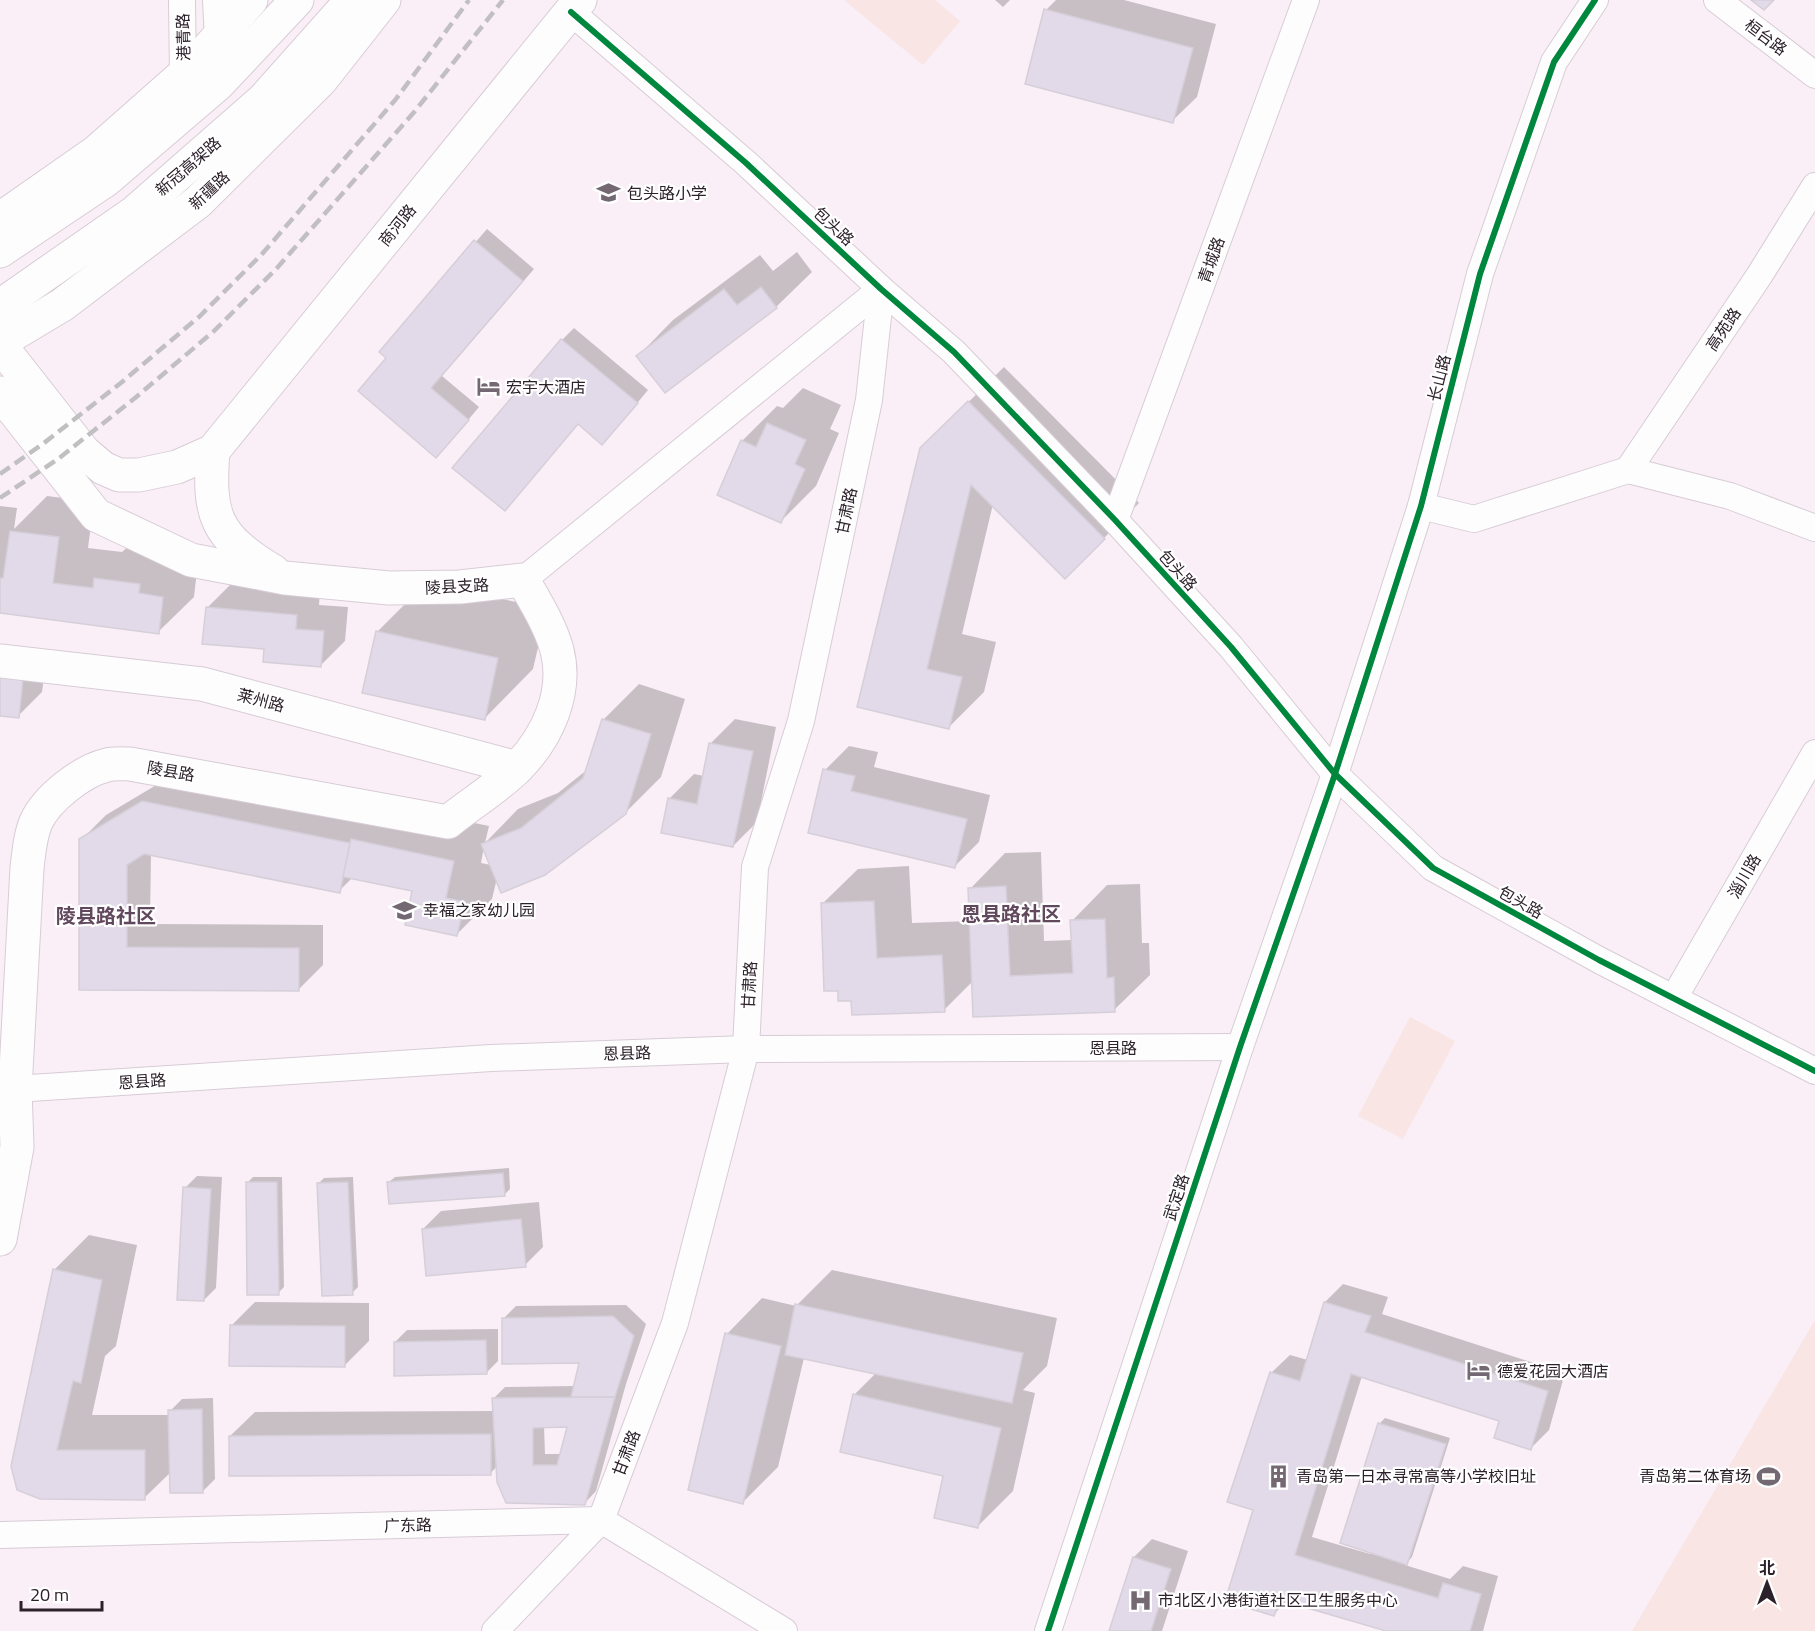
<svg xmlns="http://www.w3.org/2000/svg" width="1815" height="1631" font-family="'Titillium Web','Noto Sans SC',sans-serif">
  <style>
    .green { fill: #f9e5e3 }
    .shadow { fill: #0003; fill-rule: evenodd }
    .building { fill: #e2dae8; stroke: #d5cfd9; stroke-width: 1.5; fill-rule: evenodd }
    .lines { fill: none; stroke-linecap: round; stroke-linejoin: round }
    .minor-casing { stroke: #d7ccd5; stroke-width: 28 }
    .tertiary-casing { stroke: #d7ccd5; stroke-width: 35 }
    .secondary-casing { stroke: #d7ccd5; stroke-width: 35 }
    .trunk-casing { stroke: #d7ccd5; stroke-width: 35 }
    .minor { stroke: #fefdfe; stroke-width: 26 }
    .tertiary { stroke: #fefdfe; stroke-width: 33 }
    .secondary { stroke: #fefdfe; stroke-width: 33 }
    .trunk { stroke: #fefdfe; stroke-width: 33 }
    .rail { stroke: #c1bfc1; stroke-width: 4.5; stroke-dasharray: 12 6; stroke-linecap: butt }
    .cycleway-casing { stroke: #fff; stroke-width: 10 }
    .cycleway { stroke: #00873e; stroke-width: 6 }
    .labels { text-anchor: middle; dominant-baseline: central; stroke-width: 4.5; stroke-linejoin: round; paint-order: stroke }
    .street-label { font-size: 16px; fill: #2c212a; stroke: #fff }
    .poi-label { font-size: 16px; fill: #2c212a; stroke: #fff; text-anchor: start }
    .quarter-label { font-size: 20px; font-weight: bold; fill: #61485d; stroke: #fff }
  </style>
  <rect width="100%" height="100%" fill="#faeff7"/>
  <g class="green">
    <polygon points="844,0 935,0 960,21 923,65"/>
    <polygon points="1410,1017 1455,1041 1403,1139 1358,1116"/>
    <polygon points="1815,1320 1815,1631 1632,1631"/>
  </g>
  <g class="shadow">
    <polygon points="995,0 1010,0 1003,7"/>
    <polygon points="1056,0 1124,0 1216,24 1197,97 1172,121 1046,10"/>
    <polygon points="487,229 534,269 442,376 479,407 448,444 388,358 381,351"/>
    <polygon points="797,252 812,272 776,307 665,391 638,356 673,320 760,255 773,271"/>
    <polygon points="574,328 648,390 614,431 562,340"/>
    <polygon points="1004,367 1139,503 1104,538 993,504 962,634 996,642 984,692 948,728 859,706 921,449"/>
    <polygon points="803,388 841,405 830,429 839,433 816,486 781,521 742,441 777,406 783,408"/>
    <polygon points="47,496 94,502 88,548 122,552 131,544 198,562 194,597 158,632 0,612 0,506 17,508 14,529"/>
    <polygon points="427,582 547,609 533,669 484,719 377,632"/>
    <polygon points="231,584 320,591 319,605 348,607 345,641 321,665 266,648 207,608"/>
    <polygon points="0,649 47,655 42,692 18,716 0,714"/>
    <path d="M639 684 685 699 661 777 625 813 497 878 492 899 457 934 414 890 353 877 339 891 151 854 150 924 323 925V965L299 989H81V840L106 815 168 778 388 805 489 826 485 843 518 809 558 793 588 769 603 720ZM484 847 491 865 481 863Z"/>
    <polygon points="735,719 776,727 757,822 733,846 670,798 694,774 704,776 711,743"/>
    <polygon points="849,746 878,752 874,767 990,795 979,842 955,866 810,832 825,770"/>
    <polygon points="1041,852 1044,941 1073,940 1072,921 1107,885 1140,884 1142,943 1149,943 1150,975 1114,1010 973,981 944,1010 853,999 839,989 822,904 858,869 909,866 912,923 971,921 970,889 1005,853"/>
    <polygon points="509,1168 510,1189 504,1195 389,1182 395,1177"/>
    <polygon points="197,1176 222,1177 216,1288 204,1300 185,1188"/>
    <polygon points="253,1177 282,1177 284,1287 278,1293 247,1183"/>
    <polygon points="353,1177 358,1287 352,1293 318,1184 324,1178"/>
    <polygon points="539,1202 543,1247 525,1265 423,1229 441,1211"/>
    <polygon points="89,1235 137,1245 116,1346 105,1356 92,1415 170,1415 170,1411 182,1399 213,1398 215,1479 203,1491 171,1472 144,1498 40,1497 54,1270"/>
    <polygon points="832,1270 1057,1318 1047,1366 1023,1390 1035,1393 1013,1491 977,1527 945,1475 854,1395 876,1373 804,1358 778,1467 743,1502 727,1334 762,1298 796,1306"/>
    <polygon points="1343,1284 1388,1297 1382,1314 1565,1373 1549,1430 1531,1448 1501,1420 1362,1376 1312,1537 1370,1554 1371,1551 1342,1542 1380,1423 1385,1418 1450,1438 1412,1557 1405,1565 1450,1579 1463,1566 1498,1576 1483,1631 1391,1631 1288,1600 1274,1614 1255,1509 1271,1373 1290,1355 1308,1360 1325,1302"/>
    <polygon points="255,1302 369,1303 369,1341 345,1365 231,1326"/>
    <path d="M626 1305 646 1324 626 1384 596 1491 584 1504 497 1466 490 1474 230 1436 255 1412 494 1411 493 1399 505 1387 576 1386 581 1361 504 1318 516 1306ZM569 1425 562 1454H545L544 1426Z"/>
    <polygon points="498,1329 498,1361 486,1373 395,1342 407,1330"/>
    <polygon points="1152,1539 1188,1551 1162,1631 1110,1631 1134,1557"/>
  </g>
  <g class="building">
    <polygon points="1751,0 1774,0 1764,10"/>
    <polygon points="1044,9 1193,48 1173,123 1025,84"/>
    <polygon points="474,240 523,281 431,388 469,420 436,458 358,391 386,358 379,352"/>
    <polygon points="761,287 777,308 665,393 636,356 724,289 737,305"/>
    <polygon points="561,339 638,403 602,445 578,424 505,511 452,468"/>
    <polygon points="968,401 1105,539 1065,579 971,485 927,669 962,677 949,729 857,707 920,448"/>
    <polygon points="767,423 806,440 795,464 805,469 781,523 717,495 741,440 756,447"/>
    <polygon points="10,531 59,537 53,583 93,588 94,578 140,584 139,593 163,597 159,634 0,613 0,578 3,578"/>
    <polygon points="206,607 297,615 296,629 324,631 321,667 263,662 264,649 202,644"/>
    <polygon points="376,631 498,658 485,720 362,693"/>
    <polygon points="0,676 23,679 19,718 0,716"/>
    <polygon points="602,719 651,734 626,814 545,875 501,893 481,844 521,828 583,778"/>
    <polygon points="709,743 753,751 733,847 661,833 668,798 697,804"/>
    <polygon points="823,769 855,776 851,791 967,819 955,868 808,833"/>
    <polygon points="142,801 350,843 340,893 144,854 127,865 127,947 299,948 299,991 79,990 79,839"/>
    <polygon points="351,839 454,861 446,898 465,902 457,936 405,925 412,891 343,877"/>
    <polygon points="1006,886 1010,976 1073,973 1070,920 1105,919 1107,978 1114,977 1115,1012 973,1017 968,888"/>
    <polygon points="874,901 877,958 942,955 945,1012 852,1015 851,1001 838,1001 838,991 824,991 821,903"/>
    <polygon points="503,1173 505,1196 389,1204 387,1182"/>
    <polygon points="246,1182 277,1182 279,1295 247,1295"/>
    <polygon points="348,1182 353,1295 322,1296 317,1183"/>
    <polygon points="183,1187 211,1189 204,1301 177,1300"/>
    <polygon points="521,1219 526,1267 426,1276 422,1229"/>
    <polygon points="53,1269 102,1280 81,1383 73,1381 57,1450 145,1450 145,1500 40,1499 17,1490 11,1466"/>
    <polygon points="1324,1302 1371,1316 1365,1332 1548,1391 1531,1450 1494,1438 1499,1421 1351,1374 1295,1555 1438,1598 1443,1583 1481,1594 1470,1631 1386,1631 1280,1600 1274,1616 1225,1601 1253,1510 1227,1502 1270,1372 1300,1381"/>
    <polygon points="795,1304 1023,1353 1012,1403 785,1355"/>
    <polygon points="613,1316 634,1336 615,1397 571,1397 579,1363 502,1364 502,1318"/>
    <polygon points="230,1325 345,1326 345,1367 229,1366"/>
    <polygon points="725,1333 781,1346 743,1504 688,1490"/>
    <polygon points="486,1340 487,1374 394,1376 394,1342"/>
    <polygon points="853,1394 1001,1428 978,1528 934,1518 943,1476 840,1452"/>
    <path d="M615 1397 585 1505 506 1503 497 1482 492 1398ZM567 1427 557 1465H533V1428Z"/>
    <polygon points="202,1409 203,1493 170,1493 168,1410"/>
    <polygon points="1378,1423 1446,1444 1407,1565 1340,1543"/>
    <polygon points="491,1434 491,1475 229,1476 229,1436"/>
    <polygon points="1133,1557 1171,1569 1151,1631 1109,1631"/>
  </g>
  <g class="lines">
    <defs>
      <g id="minor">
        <polyline points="182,0 183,75"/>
        <polyline points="216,0 218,38"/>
        <polyline points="1717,0 1815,75"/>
        <polyline points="571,12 746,163 881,289 954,352 1115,520 1231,647 1335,774 1433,868 1599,960 1815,1071"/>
        <polyline points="1628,470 1759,276 1815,186"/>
        <polyline points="1421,506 1474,519 1628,470 1730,496 1815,528"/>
        <polyline points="1115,520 1306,0"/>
        <polyline points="523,580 881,289"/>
        <polyline points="1674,998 1815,753"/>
        <polyline points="0,1094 15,1089 491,1058 746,1049 1240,1047"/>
        <polyline points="0,1535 601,1520 784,1631"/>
        <polyline points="495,1631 601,1520 675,1323 746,1049 755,867 801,721 869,400 881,289"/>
        <polyline points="1048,1631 1240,1047 1335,774 1421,506 1480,274 1554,62 1595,0"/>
      </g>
      <g id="tertiary">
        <polyline points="0,345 84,452 103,468 119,475 139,475 177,467 213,451 580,0"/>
        <path d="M0 393 96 515 191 560 285 578 389 588 460 587 523 580C536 603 550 625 557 650 568 693 547 738 517 768 497 788 470 804 448 822L130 764C123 764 114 763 107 765 82 771 47 798 36 822 30 836 29 852 27 868L15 1089 17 1147 0 1239"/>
        <path d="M213 451C208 516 215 536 273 571"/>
        <polyline points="0,661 202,684 517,768"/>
      </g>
      <g id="secondary">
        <polyline points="0,219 96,152 191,68 251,0"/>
        <polyline points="0,342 62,305 198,202 321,80 384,0"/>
      </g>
      <g id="trunk">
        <polyline points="0,251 106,180 218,84 297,0"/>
        <polyline points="0,306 135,212 263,100 352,0"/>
      </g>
    </defs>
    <use href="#minor" class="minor-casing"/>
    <use href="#tertiary" class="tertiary-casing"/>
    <use href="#secondary" class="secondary-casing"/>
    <use href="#trunk" class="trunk-casing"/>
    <use href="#minor" class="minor"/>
    <use href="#tertiary" class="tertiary"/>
    <use href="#secondary" class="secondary"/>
    <use href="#trunk" class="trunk"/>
    <g class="rail">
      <polyline points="0,474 44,443 122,382 200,316 262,254 396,99 469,0"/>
      <polyline points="0,498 58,459 135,398 214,331 277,268 415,111 503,0"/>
    </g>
    <defs>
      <g id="cycleway">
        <polyline points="571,12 746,163 881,289 954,352 1115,520 1231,647 1335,774 1433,868 1599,960 1815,1071"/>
        <polyline points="1048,1631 1240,1047 1335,774 1421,506 1480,274 1554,62 1595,0"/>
      </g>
    </defs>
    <use href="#cycleway" class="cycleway-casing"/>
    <use href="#cycleway" class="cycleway"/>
  </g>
  <defs>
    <symbol id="school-bare" viewBox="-9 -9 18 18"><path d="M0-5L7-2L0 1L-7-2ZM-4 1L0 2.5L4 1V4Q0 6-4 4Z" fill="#746972" stroke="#fff" stroke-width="2.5" paint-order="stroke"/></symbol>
    <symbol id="hotel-bare" viewBox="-9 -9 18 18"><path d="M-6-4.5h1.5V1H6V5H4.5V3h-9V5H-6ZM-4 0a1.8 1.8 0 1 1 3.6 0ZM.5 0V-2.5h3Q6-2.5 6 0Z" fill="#746972" stroke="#fff" stroke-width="2.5" paint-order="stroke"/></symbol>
    <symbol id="building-bare" viewBox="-9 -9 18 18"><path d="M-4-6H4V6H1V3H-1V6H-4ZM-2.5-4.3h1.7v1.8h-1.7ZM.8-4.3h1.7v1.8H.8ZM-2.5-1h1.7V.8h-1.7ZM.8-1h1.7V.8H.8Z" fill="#746972" stroke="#fff" stroke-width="2.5" paint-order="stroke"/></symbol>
    <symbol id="stadium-bare" viewBox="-9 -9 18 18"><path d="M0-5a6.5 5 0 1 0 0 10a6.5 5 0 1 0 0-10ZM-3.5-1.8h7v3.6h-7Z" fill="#746972" stroke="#fff" stroke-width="2.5" paint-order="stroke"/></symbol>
    <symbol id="hospital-bare" viewBox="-9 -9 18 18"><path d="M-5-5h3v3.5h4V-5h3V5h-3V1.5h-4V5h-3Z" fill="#746972" stroke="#fff" stroke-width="2.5" paint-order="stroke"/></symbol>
  </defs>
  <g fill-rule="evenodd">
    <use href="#school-bare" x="592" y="176" width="33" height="33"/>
    <use href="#hotel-bare" x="472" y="370" width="33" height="33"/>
    <use href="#school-bare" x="388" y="894" width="33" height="33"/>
    <use href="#hotel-bare" x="1462" y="1354" width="33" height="33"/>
    <use href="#building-bare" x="1262" y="1460" width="33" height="33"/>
    <use href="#stadium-bare" x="1752" y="1460" width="33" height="33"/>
    <use href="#hospital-bare" x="1124" y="1584" width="33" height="33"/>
  </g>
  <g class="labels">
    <g class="street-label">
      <text transform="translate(183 37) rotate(-91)">港青路</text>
      <text transform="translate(1766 37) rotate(37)">桓台路</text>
      <text transform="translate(188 166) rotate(-41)">新冠高架路</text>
      <text transform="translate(209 190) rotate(-43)">新疆路</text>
      <text transform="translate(397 225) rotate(-51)">商河路</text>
      <text transform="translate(834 226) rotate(43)">包头路</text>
      <text transform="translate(1211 260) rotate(-70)">青城路</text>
      <text transform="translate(1723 329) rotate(-56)">高苑路</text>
      <text transform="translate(1439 378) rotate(-76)">长山路</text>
      <text transform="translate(846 511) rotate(-78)">甘肃路</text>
      <text transform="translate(1178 570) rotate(48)">包头路</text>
      <text transform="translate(457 586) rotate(-3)">陵县支路</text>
      <text transform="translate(261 700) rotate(15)">莱州路</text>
      <text transform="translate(171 771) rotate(10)">陵县路</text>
      <text transform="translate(1744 876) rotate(-60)">淄川路</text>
      <text transform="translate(1521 902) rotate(29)">包头路</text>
      <text transform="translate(749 985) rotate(-87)">甘肃路</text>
      <text x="1113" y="1048">恩县路</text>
      <text transform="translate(627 1053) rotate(-2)">恩县路</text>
      <text transform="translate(142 1081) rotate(-4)">恩县路</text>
      <text transform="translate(1176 1197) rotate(-72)">武定路</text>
      <text transform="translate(626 1453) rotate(-69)">甘肃路</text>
      <text transform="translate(408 1525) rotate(-1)">广东路</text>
    </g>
    <g class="poi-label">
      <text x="627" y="193">包头路小学</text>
      <text x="506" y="387">宏宇大酒店</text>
      <text x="423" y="910">幸福之家幼儿园</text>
      <text x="1497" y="1371">德爱花园大酒店</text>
      <text x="1296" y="1476">青岛第一日本寻常高等小学校旧址</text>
      <text x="1751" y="1476" text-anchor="end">青岛第二体育场</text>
      <text x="1158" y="1600">市北区小港街道社区卫生服务中心</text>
    </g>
    <g class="quarter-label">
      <text x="1011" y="913">恩县路社区</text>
      <text x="106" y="915">陵县路社区</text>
    </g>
  </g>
  <g transform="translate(1767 1583)" stroke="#ffffff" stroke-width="4.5" paint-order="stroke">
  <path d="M0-4.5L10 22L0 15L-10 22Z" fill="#2c212a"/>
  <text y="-9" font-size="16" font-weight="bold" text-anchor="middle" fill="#2c212a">北</text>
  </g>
  <path d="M21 1601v9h81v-9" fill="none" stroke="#2c212a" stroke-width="3"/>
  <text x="30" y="1601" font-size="18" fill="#2c212a" stroke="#ffffff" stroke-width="4.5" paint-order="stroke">20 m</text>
</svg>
